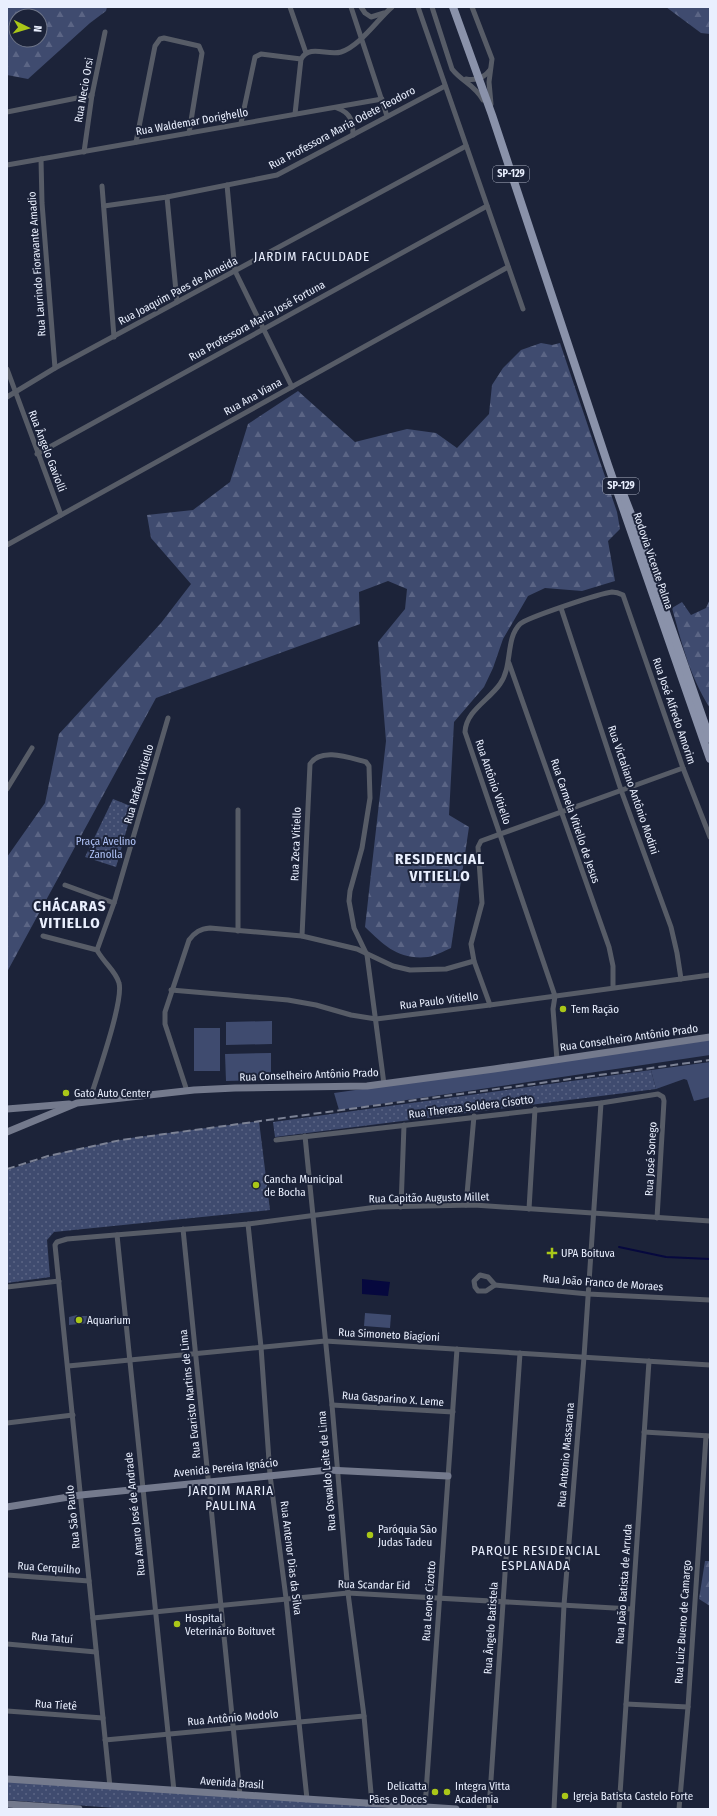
<svg xmlns="http://www.w3.org/2000/svg" width="717" height="1816" font-family="'Fira Sans Condensed',sans-serif">
  <style>
    .green { fill: #3f4b6f }
    .forest { fill: url(#forest-firs); fill-rule: evenodd }
    .park { fill: url(#park-dots) }
    .water { fill: #06083e }
    .lines { fill: none; stroke-linecap: round; stroke-linejoin: round }
    .stream { stroke: #06083e; stroke-width: 2 }
    .street { stroke: #575c67; stroke-width: 5 }
    .secondary { stroke: #747a8d; stroke-width: 7 }
    .primary { stroke: #8a92aa; stroke-width: 8 }
    .rail { stroke: #7c8295; stroke-width: 2; stroke-dasharray: 8 4; stroke-linecap: butt }
    .poi-dot { fill: #aac718; stroke: #1c2339; stroke-width: 1.5 }
    .labels { text-anchor: middle; dominant-baseline: central; stroke-width: 4; stroke-linejoin: round; paint-order: stroke }
    .shield { fill: #1c2339; stroke: #acb2c3; stroke-width: 1 }
    .shield-label { font-size: 10px; font-weight: bold; fill: #e9effe }
    .street-label { font-size: 11px; fill: #e9effe; stroke: #1c2339 }
    .park-label { font-size: 11px; fill: #afc2f6; stroke: #1c2339 }
    .poi-label { font-size: 11px; fill: #e9effe; stroke: #1c2339; text-anchor: start }
    .quarter-label { font-size: 13px; letter-spacing: 1px; fill: #e9effe; stroke: #1c2339 }
    .district-label { font-size: 15px; font-weight: bold; letter-spacing: 1px; fill: #e9effe; stroke: #1c2339 }
  </style>
  <defs>
    <pattern id="forest-firs" width="22" height="20" patternUnits="userSpaceOnUse"><rect width="22" height="20" fill="#3f4b6f"/><path d="M5 1l3.5 6h-7zM16 11l3.5 6h-7z" fill="#5b6585"/></pattern>
    <pattern id="park-dots" width="8" height="8" patternUnits="userSpaceOnUse"><rect width="8" height="8" fill="#3f4b6f"/><path d="M2 2h.1M6 6h.1" fill="none" stroke="#5b6585" stroke-width="1.8" stroke-linecap="round"/></pattern>
  </defs>
  <rect width="100%" height="100%" fill="#1c2339"/>
  <g class="green">
    <polygon points="272,1021 272,1044 226,1045 226,1022"/>
    <rect x="194" y="1028" width="26" height="43"/>
    <polygon points="710,1040 710,1055 339,1110 334,1093"/>
    <polygon points="271,1053 271,1080 226,1081 225,1054"/>
    <polygon points="710,1062 710,1097 694,1101 687,1080 684,1079 656,1089 651,1070"/>
    <polygon points="365,1313 391,1315 390,1328 364,1326"/>
    <polygon points="77,1315 78,1316 88,1316 89,1323 69,1325 69,1317"/>
  </g>
  <g class="forest">
    <path d="M7 7H107L106 11 90 23 28 79 7 75ZM16 16H40V40H16Z"/>
    <polygon points="666,7 710,7 710,34 701,33"/>
    <path d="M541 343 552 345 560 343 617 512 620 529 608 541 615 581 582 591 545 588 528 596 503 639 493 668 484 687 454 722 449 815 469 827 451 948C444 951 435 956 428 957 398 960 385 946 365 927L386 741 378 642 405 609 407 589 388 581 359 592 360 624 156 698 7 972V857L45 803 59 734 161 623 191 584 151 538 147 515 193 510 230 482 248 424 298 391 355 442 407 429 436 433 457 448 489 414 492 385 503 368 521 350Z"/>
    <path d="M710 599V708C690 677 682 644 672 608L682 602 691 615 706 608Z"/>
    <polygon points="705,1561 710,1561 710,1606 699,1599"/>
  </g>
  <g class="park">
    <polygon points="113,799 133,807 116,867 85,857"/>
    <polygon points="651,1070 656,1089 275,1137 273,1122"/>
    <polygon points="259,1121 270,1210 54,1232 47,1240 50,1277 7,1283 7,1170 67,1151 131,1138"/>
    <polygon points="7,1781 307,1800 397,1809 128,1809 7,1800"/>
  </g>
  <polygon class="water" points="362,1279 390,1282 388,1296 362,1294"/>
  <g class="lines">
    <polyline class="stream" points="619,1247 666,1257 710,1259"/>
    <g class="street">
      <polyline points="290,7 306,53"/>
      <polyline points="351,7 387,116"/>
      <polyline points="361,7 365,13 371,17 384,13"/>
      <polyline points="418,7 523,309"/>
      <path d="M432 7 452 69C462 82 474 84 483 100"/>
      <polyline points="472,7 492,59 489,82 491,104"/>
      <path d="M466 79C476 81 484 78 490 70"/>
      <path d="M337 108C351 113 353 121 353 135"/>
      <polyline points="7,112 92,95"/>
      <polyline points="295,114 301,59"/>
      <path d="M241 123 255 57 261 54 301 59C310 44 327 56 341 52 360 46 377 20 392 7"/>
      <polyline points="136,142 155,46 160,39 164,38 199,46 202,53 189,133"/>
      <polyline points="84,152 92,95 105,32"/>
      <polyline points="41,159 42,203 55,368"/>
      <polyline points="7,165 382,99"/>
      <polyline points="227,185 235,271 292,387"/>
      <polyline points="102,186 114,337"/>
      <polyline points="167,197 177,302"/>
      <polyline points="104,206 167,197 277,175 445,86"/>
      <polyline points="7,369 61,515"/>
      <polyline points="7,397 55,368 466,146"/>
      <polyline points="37,454 487,206"/>
      <polyline points="7,545 508,267"/>
      <polyline points="561,608 621,790 671,927 677,953 681,979"/>
      <polyline points="509,663 609,947 613,966 613,987"/>
      <polyline points="7,789 32,748"/>
      <polyline points="238,810 238,931"/>
      <polyline points="65,885 114,903"/>
      <polyline points="43,936 97,950"/>
      <path d="M302 936 310 764C321 747 350 758 366 762L369 766 370 798 362 848 350 891 349 901 354 928 367 955 384 1084"/>
      <polyline points="171,990 288,1000 316,1005 351,1015 376,1019 490,1005 710,975"/>
      <polyline points="490,1005 474,961 471,944 482,903 478,847 481,841 683,768"/>
      <path d="M557 1060 553 1009 555 996 465 732C466 711 489 700 500 684 513 666 505 639 520 624 526 618 601 593 612 592 616 592 619 593 623 595L683 768 710 837"/>
      <path d="M187 1091 165 1024V1012L189 940C195 932 200 929 210 928L302 936 357 949 393 966 410 970 446 969 474 961"/>
      <path d="M89 1102C96 1079 124 1001 119 983 116 971 103 962 97 950L114 903 168 718"/>
      <polyline points="305,1136 332,1405 348,1593 364,1716 372,1804"/>
      <polyline points="276,1140 601,1103 658,1094 663,1097 664,1101 657,1218"/>
      <polyline points="466,1205 474,1116"/>
      <polyline points="401,1207 404,1125"/>
      <polyline points="529,1209 535,1109"/>
      <polyline points="248,1224 261,1347 270,1475 286,1598 307,1799"/>
      <polyline points="183,1229 240,1795"/>
      <polyline points="117,1235 174,1791"/>
      <polygon points="480,1275 488,1277 495,1285 486,1291 478,1291 475,1287 474,1281"/>
      <polyline points="495,1285 588,1294 710,1300"/>
      <polyline points="7,1287 59,1281"/>
      <polyline points="68,1366 325,1341 710,1365"/>
      <polyline points="332,1405 453,1412"/>
      <polyline points="7,1423 73,1415"/>
      <polyline points="644,1432 710,1436"/>
      <polyline points="7,1575 89,1581"/>
      <polyline points="93,1618 348,1593 632,1609"/>
      <polyline points="7,1644 96,1652"/>
      <polyline points="626,1704 688,1707"/>
      <polyline points="7,1711 103,1718"/>
      <polyline points="105,1740 364,1716"/>
      <polyline points="110,1787 55,1245 57,1242 67,1239 248,1224 377,1207 474,1205 710,1221"/>
      <polyline points="425,1807 457,1349"/>
      <polyline points="489,1809 520,1353"/>
      <polyline points="554,1809 564,1605 584,1357 601,1103"/>
      <polyline points="619,1809 649,1361"/>
      <polyline points="679,1809 688,1707 706,1436"/>
    </g>
    <g class="secondary">
      <polyline points="7,1109 69,1104"/>
      <polyline points="7,1132 77,1103 194,1090 235,1088 367,1086 494,1069 710,1037"/>
      <polyline points="7,1507 81,1495 328,1470 448,1476"/>
      <polyline points="7,1779 456,1809"/>
      <polyline points="7,1804 79,1809"/>
    </g>
    <g class="primary">
      <polyline points="453,7 492,115 608,465 710,759"/>
      <polyline points="622,491 640,537 710,739"/>
    </g>
    <polyline class="rail" points="7,1169 48,1156 121,1140 710,1060"/>
  </g>
  <g class="poi-dot">
    <circle cx="563" cy="1009" r="4"/>
    <circle cx="66" cy="1093" r="4"/>
    <circle cx="256" cy="1185" r="4"/>
    <path d="M550 1247h4v4h4v4h-4v4h-4v-4h-4v-4h4z"/>
    <circle cx="79" cy="1320" r="4"/>
    <circle cx="370" cy="1535" r="4"/>
    <circle cx="177" cy="1624" r="4"/>
    <circle cx="435" cy="1792" r="4"/>
    <circle cx="447" cy="1792" r="4"/>
    <circle cx="565" cy="1796" r="4"/>
  </g>
  <g class="labels">
    <g class="shield">
      <rect x="493" y="166" width="36" height="16" rx="3"/>
      <rect x="603" y="478" width="36" height="16" rx="3"/>
    </g>
    <g class="shield-label">
      <text x="511" y="174">SP-129</text>
      <text x="621" y="486">SP-129</text>
    </g>
    <g class="street-label">
      <text transform="translate(84 90) rotate(-80)">Rua Necio Orsi</text>
      <text transform="translate(192 122) rotate(-10)">Rua Waldemar Dorighello</text>
      <text transform="translate(342 128) rotate(-28)">Rua Professora Maria Odete Teodoro</text>
      <text transform="translate(37 264) rotate(-94)">Rua Laurindo Fioravante Amadio</text>
      <text transform="translate(178 291) rotate(-28)">Rua Joaquim Paes de Almeida</text>
      <text transform="translate(257 321) rotate(-29)">Rua Professora Maria José Fortuna</text>
      <text transform="translate(253 397) rotate(-29)">Rua Ana Viana</text>
      <text transform="translate(47 451) rotate(69)">Rua Ângelo Gaviolli</text>
      <text transform="translate(653 561) rotate(71)">Rodovia Vicente Palma</text>
      <text transform="translate(674 711) rotate(71)">Rua José Alfredo Amorim</text>
      <text transform="translate(493 782) rotate(71)">Rua Antônio Vitiello</text>
      <text transform="translate(139 784) rotate(-74)">Rua Rafael Vitiello</text>
      <text transform="translate(633 790) rotate(71)">Rua Victaliano Antônio Modini</text>
      <text transform="translate(575 821) rotate(71)">Rua Carmela Vitiello de Jesus</text>
      <text transform="translate(296 844) rotate(-88)">Rua Zeca Vitiello</text>
      <text transform="translate(439 1001) rotate(-7)">Rua Paulo Vitiello</text>
      <text transform="translate(629 1038) rotate(-8)">Rua Conselheiro Antônio Prado</text>
      <text transform="translate(309 1075) rotate(-2)">Rua Conselheiro Antônio Prado</text>
      <text transform="translate(471 1107) rotate(-7)">Rua Thereza Soldera Cisotto</text>
      <text transform="translate(651 1159) rotate(-87)">Rua José Sonego</text>
      <text transform="translate(429 1198) rotate(-1)">Rua Capitão Augusto Millet</text>
      <text transform="translate(603 1283) rotate(4)">Rua João Franco de Moraes</text>
      <text transform="translate(389 1335) rotate(3)">Rua Simoneto Biagioni</text>
      <text transform="translate(190 1394) rotate(-96)">Rua Evaristo Martins de Lima</text>
      <text transform="translate(393 1399) rotate(4)">Rua Gasparino X. Leme</text>
      <text transform="translate(566 1455) rotate(-85)">Rua Antonio Massarana</text>
      <text transform="translate(226 1468) rotate(-6)">Avenida Pereira Ignácio</text>
      <text transform="translate(327 1471) rotate(-95)">Rua Oswaldo Leite de Lima</text>
      <text transform="translate(135 1514) rotate(-96)">Rua Amaro José de Andrade</text>
      <text transform="translate(73 1517) rotate(-96)">Rua São Paulo</text>
      <text transform="translate(291 1558) rotate(83)">Rua Antenor Dias da Silva</text>
      <text transform="translate(49 1568) rotate(4)">Rua Cerquilho</text>
      <text transform="translate(624 1584) rotate(-86)">Rua João Batista de Arruda</text>
      <text transform="translate(374 1585) rotate(1)">Rua Scandar Eid</text>
      <text transform="translate(429 1601) rotate(-86)">Rua Leone Cizotto</text>
      <text transform="translate(683 1622) rotate(-86)">Rua Luiz Bueno de Camargo</text>
      <text transform="translate(491 1628) rotate(-86)">Rua Ângelo Batistela</text>
      <text transform="translate(52 1638) rotate(5)">Rua Tatuí</text>
      <text transform="translate(56 1705) rotate(4)">Rua Tietê</text>
      <text transform="translate(233 1718) rotate(-5)">Rua Antônio Modolo</text>
      <text transform="translate(232 1783) rotate(4)">Avenida Brasil</text>
    </g>
    <g class="park-label">
      <text x="106" y="841">Praça Avelino<tspan x="106" dy="13">Zanolla</tspan></text>
    </g>
    <g class="poi-label">
      <text x="571" y="1009">Tem Ração</text>
      <text x="74" y="1093">Gato Auto Center</text>
      <text x="264" y="1179">Cancha Municipal<tspan x="264" dy="13">de Bocha</tspan></text>
      <text x="561" y="1253">UPA Boituva</text>
      <text x="87" y="1320">Aquarium</text>
      <text x="378" y="1529">Paróquia São<tspan x="378" dy="13">Judas Tadeu</tspan></text>
      <text x="185" y="1618">Hospital<tspan x="185" dy="13">Veterinário Boituvet</tspan></text>
      <text x="427" y="1786" text-anchor="end">Delicatta<tspan x="427" dy="13">Pães e Doces</tspan></text>
      <text x="455" y="1786">Integra Vitta<tspan x="455" dy="13">Academia</tspan></text>
      <text x="573" y="1796">Igreja Batista Castelo Forte</text>
    </g>
    <g class="quarter-label">
      <text x="312" y="256">JARDIM FACULDADE</text>
      <text x="231" y="1490">JARDIM MARIA<tspan x="231" dy="15">PAULINA</tspan></text>
      <text x="536" y="1550">PARQUE RESIDENCIAL<tspan x="536" dy="15">ESPLANADA</tspan></text>
    </g>
    <g class="district-label">
      <text x="440" y="859">RESIDENCIAL<tspan x="440" dy="17">VITIELLO</tspan></text>
      <text x="70" y="906">CHÁCARAS<tspan x="70" dy="17">VITIELLO</tspan></text>
    </g>
  </g>
  <rect width="717" height="1816" fill="none" stroke="#e9effe" stroke-width="16"/>
  <g transform="translate(28 28) rotate(95)"><circle r="19" fill="#1c2339" stroke="#6e7588"/>
  <path d="M0-3L7 15L0 10L-7 15Z" fill="#aac718"/>
  <text y="-6" font-size="11" font-weight="bold" text-anchor="middle" fill="#e9effe">N</text>
  </g>
</svg>
